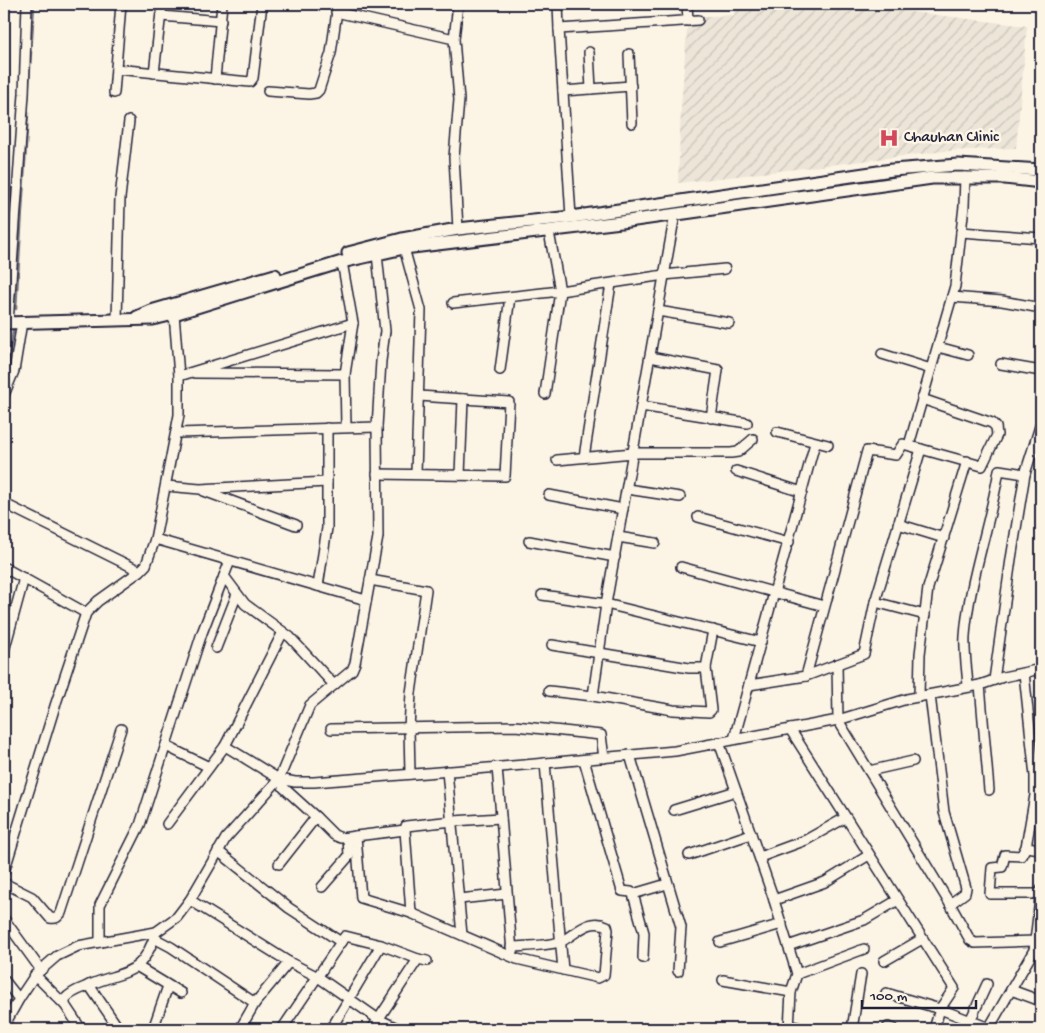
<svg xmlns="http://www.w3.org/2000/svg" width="1045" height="1033" font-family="'Gochi Hand',sans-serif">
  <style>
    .industrial { fill: url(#industrial-furrows) }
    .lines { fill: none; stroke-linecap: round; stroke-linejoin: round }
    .stream { stroke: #78757e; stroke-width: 2.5 }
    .minor-casing { stroke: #22223b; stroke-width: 12 }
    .major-casing { stroke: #22223b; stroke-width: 15 }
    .minor { stroke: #fcf5e5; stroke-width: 9 }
    .major { stroke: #fcf5e5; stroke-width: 11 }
    .labels { text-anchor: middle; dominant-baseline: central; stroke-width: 5; stroke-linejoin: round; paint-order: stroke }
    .poi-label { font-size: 16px; fill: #22223b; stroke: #fcf5e5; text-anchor: start }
  </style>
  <defs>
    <pattern id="industrial-furrows" width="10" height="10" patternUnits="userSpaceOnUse" patternTransform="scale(1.25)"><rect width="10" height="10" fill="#ece5d8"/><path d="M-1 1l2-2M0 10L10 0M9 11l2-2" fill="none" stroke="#cac4ba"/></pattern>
  </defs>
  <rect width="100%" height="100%" fill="#fcf5e5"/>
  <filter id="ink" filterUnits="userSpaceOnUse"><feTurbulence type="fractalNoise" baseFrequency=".02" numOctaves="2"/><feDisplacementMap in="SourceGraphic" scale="10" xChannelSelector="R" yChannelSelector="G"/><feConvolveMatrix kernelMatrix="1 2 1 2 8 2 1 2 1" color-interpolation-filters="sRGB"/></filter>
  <g filter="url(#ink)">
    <polygon class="industrial" points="734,4 847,4 1027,26 1016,148 945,151 678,183 681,108 688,17 734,15"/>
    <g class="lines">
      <g class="stream">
        <polyline points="32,39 34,4"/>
        <polyline points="28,99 31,52"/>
        <polyline points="16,309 28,113"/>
        <polyline points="4,383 14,326"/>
      </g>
      <defs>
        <g id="minor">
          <polyline points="558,4 559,29"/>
          <polyline points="687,4 688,21"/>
          <polyline points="336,12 454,39"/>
          <polyline points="161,16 221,21"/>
          <polyline points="589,52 591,89"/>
          <polyline points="629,54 632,123"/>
          <polyline points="116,69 250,82 253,78 262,4"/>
          <polyline points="154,73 162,4"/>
          <polyline points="215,79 222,4"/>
          <polyline points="268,91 309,94 316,93 319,90 331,53 338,4"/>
          <polyline points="563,91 631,86"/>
          <polyline points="114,93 121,4"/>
          <polyline points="4,215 6,190"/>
          <polyline points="571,217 559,29 698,20"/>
          <polyline points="458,229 454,157 459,100 454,39 458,4"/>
          <polyline points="961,232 1041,238"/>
          <polyline points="404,248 421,310 416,473"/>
          <polyline points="342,262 353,323 345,374 346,427"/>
          <polyline points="952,297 1002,301 1041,308"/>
          <polyline points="453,303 560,291 664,275 725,269"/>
          <polyline points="658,311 729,323"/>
          <polyline points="117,320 120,198 129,121"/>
          <polyline points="8,323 24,94 27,4"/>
          <polyline points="938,347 968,355"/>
          <polyline points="882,354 931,369"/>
          <polyline points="650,357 718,370 711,418"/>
          <polyline points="1001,364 1041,371"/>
          <polyline points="500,370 510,297"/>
          <polyline points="195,373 345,374"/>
          <polyline points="179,376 353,323"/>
          <polyline points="545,394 560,291 549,232"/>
          <polyline points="4,395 14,371 22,322"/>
          <polyline points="641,406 747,423"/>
          <polyline points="777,432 828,445"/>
          <polyline points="177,433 377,427"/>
          <polyline points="909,445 955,286 964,206 965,177"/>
          <polyline points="584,457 611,284"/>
          <polyline points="557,460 633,453 731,453 738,452 753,439"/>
          <polyline points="736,471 802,492"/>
          <polyline points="377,474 505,476 509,402 419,396"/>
          <polyline points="460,475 463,399"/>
          <polyline points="166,486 200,489 327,482"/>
          <polyline points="627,489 680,497"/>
          <polyline points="204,491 296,525"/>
          <polyline points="549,495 623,509"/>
          <polyline points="4,504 7,505 140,571"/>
          <polyline points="698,517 789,542"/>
          <polyline points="898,524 944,538"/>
          <polyline points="618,537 655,543"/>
          <polyline points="155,539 366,600"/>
          <polyline points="529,541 615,557"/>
          <polyline points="230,561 224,576 245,604 290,637 334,685"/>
          <polyline points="681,567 824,606"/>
          <polyline points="5,568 86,613"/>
          <polyline points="370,580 426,590 411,693 409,728 410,774"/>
          <polyline points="318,586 327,528 327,428"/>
          <polyline points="542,595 606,604 761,642"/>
          <polyline points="875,602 925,615"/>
          <polyline points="552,645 689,668 706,668 713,630"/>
          <polyline points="216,648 237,594"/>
          <polyline points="4,651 24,578"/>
          <polyline points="837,664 838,720 950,904 970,940 975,943 1036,941"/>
          <polyline points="1024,673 1035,776 1035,795 1026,847 1021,856 1005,855 1002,867 992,868 990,894 1041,894"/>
          <polyline points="806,676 867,451 896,455 903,444 982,466 997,435 996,427 992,423 922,399"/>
          <polyline points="994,680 1011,559 1025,474 1041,423"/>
          <polyline points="749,685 806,676 864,654 875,602 921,449"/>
          <polyline points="980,685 989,790"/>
          <path d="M968 686C967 670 964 652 965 636 969 580 990 526 999 470L1025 474"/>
          <polyline points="549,691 593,696 673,710 709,712 711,710 706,668"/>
          <polyline points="930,695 944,812 966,888 965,893 950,904"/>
          <polyline points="593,696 606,604 675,214"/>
          <polyline points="919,697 920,654 928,588 967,461"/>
          <polyline points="331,729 515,726 601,735 604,758"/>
          <polyline points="790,729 954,988 940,1009 934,1029"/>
          <polyline points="734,739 815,443"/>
          <polyline points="719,742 772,894 797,974 791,992 789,1029"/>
          <polyline points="166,746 209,767"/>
          <polyline points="225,746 279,779 295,782 314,782 524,765 675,751 838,720 907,699 980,685 1003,677 1041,669"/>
          <polyline points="630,755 681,927 678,971"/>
          <polyline points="584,760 622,891 631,892 633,894 644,933 643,958"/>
          <polyline points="545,763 563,970"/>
          <polyline points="497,767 512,952"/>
          <polyline points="447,771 462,935"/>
          <polyline points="869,771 913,761"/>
          <polyline points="279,779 284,788 316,817 334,835 341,838 356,836 361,898 411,913"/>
          <polyline points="674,810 736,791"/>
          <path d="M501 818 453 821 406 826 405 830 411 913 517 959 598 978 604 975 608 930 607 926C589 917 576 934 562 941 552 946 523 946 511 947"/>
          <polyline points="167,824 225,746 283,632"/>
          <polyline points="356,836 405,830"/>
          <polyline points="1026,847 1041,849"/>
          <polyline points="218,851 289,908 341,942"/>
          <polyline points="689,855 751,834"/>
          <polyline points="760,857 806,840 845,818"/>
          <polyline points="279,864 316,817"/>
          <polyline points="4,872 55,706 86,613 98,601 140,571 146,565 155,539 179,415 179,376 174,314"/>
          <path d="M4 883 32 897 50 918C56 919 57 918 61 913L121 729"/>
          <polyline points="322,887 349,856 348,838"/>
          <polyline points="633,894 667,884"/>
          <polyline points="459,899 507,894"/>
          <polyline points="190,900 289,962 318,977 378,1019 399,1029"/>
          <polyline points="774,900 825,882 869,855"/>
          <polyline points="4,919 41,970"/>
          <polyline points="154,938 171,947 255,1003 240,1029"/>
          <polyline points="100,942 100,905 140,825 202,633 224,576"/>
          <polyline points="720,942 782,924"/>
          <polyline points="788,946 864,920 898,900"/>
          <polyline points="884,961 922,939"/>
          <polyline points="138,967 181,993"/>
          <polyline points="797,974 864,949"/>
          <polyline points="35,975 65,1005"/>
          <polyline points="4,980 19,999"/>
          <polyline points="723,980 791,992"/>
          <polyline points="89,985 119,1029"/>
          <polyline points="1011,990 1041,1001"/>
          <polyline points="886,993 940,1009 992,1029"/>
          <polyline points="255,1003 289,962"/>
          <polyline points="970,1021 987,984"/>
          <polyline points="789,1025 805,1029"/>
          <polyline points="4,1026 19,999 35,975 57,956 78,946 156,932 177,917 190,900 226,838 279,779 310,705 352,670 355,663 378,537 377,427 381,361 385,331 377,254"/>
          <polyline points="888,1027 894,1029"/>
          <polyline points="989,1028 1034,950 1041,890"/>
          <path d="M81 1029 65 1005V999C70 993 77 990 85 987 123 969 141 980 156 932"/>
          <polyline points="153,1029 168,986"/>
          <polyline points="282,1029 345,936 381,945"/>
          <polyline points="331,1029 381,945 418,959 427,961"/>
          <polyline points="372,1029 418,959"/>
          <polyline points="852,1029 861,974"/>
        </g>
        <g id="major">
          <polyline points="348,253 402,239 458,229 571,217 892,170 958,165 1041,170"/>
          <polyline points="137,317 151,311 275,275"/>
          <polyline points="4,323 153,319 174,314 342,262 404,248 621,222 932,178 1005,178 1041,182"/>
        </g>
      </defs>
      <use href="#minor" class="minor-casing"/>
      <use href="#major" class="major-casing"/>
      <use href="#minor" class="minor"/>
      <use href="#major" class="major"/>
    </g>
  </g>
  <defs>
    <symbol id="hospital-bare" viewBox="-9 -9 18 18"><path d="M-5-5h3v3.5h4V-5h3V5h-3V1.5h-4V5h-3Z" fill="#d1495b" stroke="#fcf5e5" stroke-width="2.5" paint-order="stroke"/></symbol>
  </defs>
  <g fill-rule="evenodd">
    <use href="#hospital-bare" x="875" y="124" width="28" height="28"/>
  </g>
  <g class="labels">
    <g class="poi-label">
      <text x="904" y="138">Chauhan Clinic</text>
    </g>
  </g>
  <rect width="1045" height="1033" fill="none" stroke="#fcf5e5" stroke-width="20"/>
  <rect x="10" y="10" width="1025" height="1013" fill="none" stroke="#22223b" stroke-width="2" filter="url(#ink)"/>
  <path d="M862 1000v8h114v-8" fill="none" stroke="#22223b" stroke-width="2.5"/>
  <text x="870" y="1000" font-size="15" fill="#22223b" stroke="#fcf5e5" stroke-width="4" paint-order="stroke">100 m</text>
</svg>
